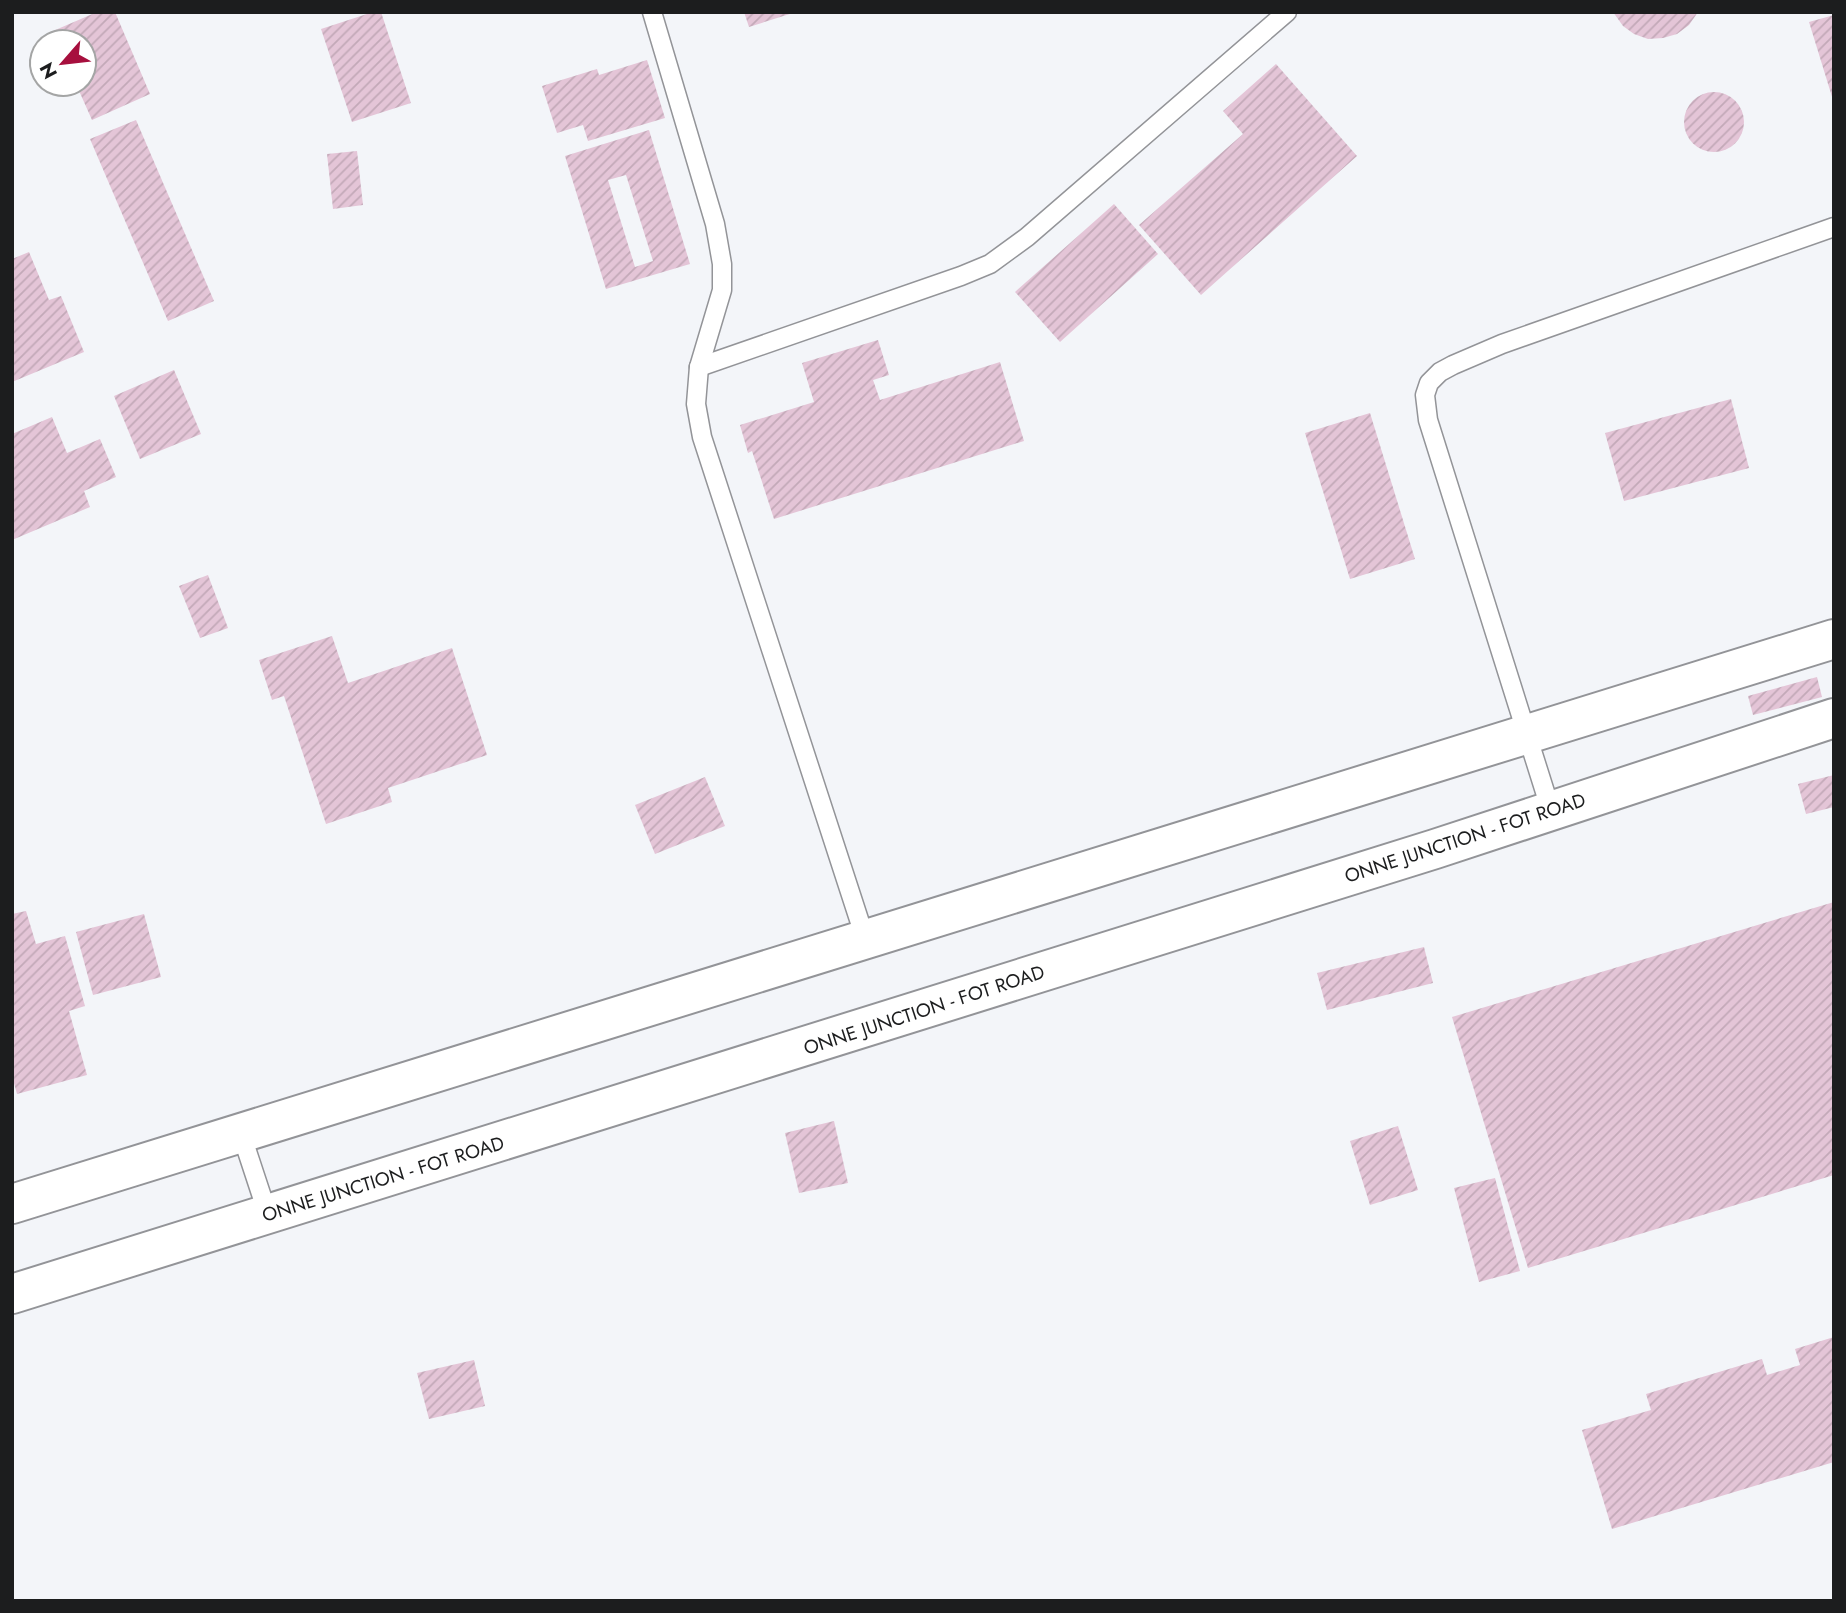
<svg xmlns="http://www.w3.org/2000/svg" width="1846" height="1613" font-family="Jost,sans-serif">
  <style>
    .building { fill: url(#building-hatch); fill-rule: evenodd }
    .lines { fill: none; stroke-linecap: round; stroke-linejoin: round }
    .service-casing { stroke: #939498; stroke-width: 21 }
    .tertiary-casing { stroke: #939498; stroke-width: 42 }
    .service { stroke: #fff; stroke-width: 18 }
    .tertiary { stroke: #fff; stroke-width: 38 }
    .labels { text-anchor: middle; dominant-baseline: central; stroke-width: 5; stroke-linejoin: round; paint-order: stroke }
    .street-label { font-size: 19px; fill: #1c1d1e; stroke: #fff }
  </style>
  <defs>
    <pattern id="building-hatch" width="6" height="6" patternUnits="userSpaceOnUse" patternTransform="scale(1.75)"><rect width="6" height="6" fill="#e4c5d7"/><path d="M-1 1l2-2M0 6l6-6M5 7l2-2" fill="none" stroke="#c3a9b8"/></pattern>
  </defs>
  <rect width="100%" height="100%" fill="#f3f5f9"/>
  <g class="building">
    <polygon points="97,12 115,12 150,94 92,120 76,84 84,84 84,42 58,42 53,31"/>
    <polygon points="373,12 381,12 411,103 352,122 321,29"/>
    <polygon points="744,12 793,12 793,13 749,27"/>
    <polygon points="1613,12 1698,12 1689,25 1677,34 1663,38 1648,39 1634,34 1623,26"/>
    <polygon points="1834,15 1834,100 1833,100 1809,22"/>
    <polygon points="647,60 665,118 588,141 583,125 557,133 542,86 597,69 599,75"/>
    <polygon points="1276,64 1357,156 1201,295 1139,225 1243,134 1223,111"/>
    <circle cx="1714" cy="122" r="30"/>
    <polygon points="136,120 214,301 168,321 90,139"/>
    <path d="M649 130 690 264 606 289 565 156ZM626 175 653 261 635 267 608 180Z"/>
    <polygon points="357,151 363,205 333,209 327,154"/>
    <polygon points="1114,204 1158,254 1060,342 1015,292"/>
    <polygon points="29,252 49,300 61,296 84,352 12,382 12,259"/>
    <polygon points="878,340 889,375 873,380 880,400 1000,362 1024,441 774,519 752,451 748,453 740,425 814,402 802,363"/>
    <polygon points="174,370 201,434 140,459 114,396"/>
    <polygon points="1731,399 1749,468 1624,501 1605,433"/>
    <polygon points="1370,413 1415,559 1350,579 1305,433"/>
    <polygon points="52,417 67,453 100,439 116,477 84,491 90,507 12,540 12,434"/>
    <polygon points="208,575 228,628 200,638 179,586"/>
    <polygon points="332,636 348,683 452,648 487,755 388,788 392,802 326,824 284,696 272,700 259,660"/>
    <polygon points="1817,677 1822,697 1753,715 1748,696"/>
    <polygon points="1834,775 1834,807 1806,814 1798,784"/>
    <polygon points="705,777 725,826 655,854 635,805"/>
    <polygon points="1834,902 1834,1175 1528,1268 1452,1017"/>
    <polygon points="26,911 36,944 65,936 85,1006 69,1011 87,1075 17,1094 12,1076 12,914"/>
    <polygon points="144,914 161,977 93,995 76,932"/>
    <polygon points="1424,947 1433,983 1327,1010 1317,973"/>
    <polygon points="834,1121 848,1183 799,1193 785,1133"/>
    <polygon points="1398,1126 1418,1190 1370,1205 1350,1141"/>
    <polygon points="1495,1178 1520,1271 1479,1282 1454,1188"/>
    <polygon points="1834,1337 1834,1462 1612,1529 1582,1430 1651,1410 1646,1394 1762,1359 1767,1375 1800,1365 1795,1349"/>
    <polygon points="474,1360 485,1406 429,1419 417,1373"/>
  </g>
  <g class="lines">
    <defs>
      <g id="service">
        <polyline points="652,12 715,224 722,264 722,290 699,367 696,404 702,437 865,938"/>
        <polyline points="699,367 961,276 990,264 1027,237 1287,12"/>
        <polyline points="1551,811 1428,420 1425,395 1429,383 1440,372 1453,365 1502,344 1834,227"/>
        <polyline points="241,1133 268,1215"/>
      </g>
      <g id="tertiary">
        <polyline points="12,1204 1834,639"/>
        <polyline points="12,1294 1435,849 1834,718"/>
      </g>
    </defs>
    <use href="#service" class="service-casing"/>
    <use href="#tertiary" class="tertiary-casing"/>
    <use href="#service" class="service"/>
    <use href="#tertiary" class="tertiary"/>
  </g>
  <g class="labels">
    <g class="street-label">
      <text transform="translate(1465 838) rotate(-18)">ONNE JUNCTION - FOT ROAD</text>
      <text transform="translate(924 1010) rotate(-18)">ONNE JUNCTION - FOT ROAD</text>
      <text transform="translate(383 1179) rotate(-17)">ONNE JUNCTION - FOT ROAD</text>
    </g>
  </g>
  <rect width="1846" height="1613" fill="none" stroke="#1c1d1e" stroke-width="28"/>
  <g transform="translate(63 63) rotate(242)"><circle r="33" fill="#ffffff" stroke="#a4a5a5" stroke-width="2"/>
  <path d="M0-5L12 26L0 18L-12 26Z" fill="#a70f3e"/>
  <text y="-10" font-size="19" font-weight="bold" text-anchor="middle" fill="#1c1d1e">N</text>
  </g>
</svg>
